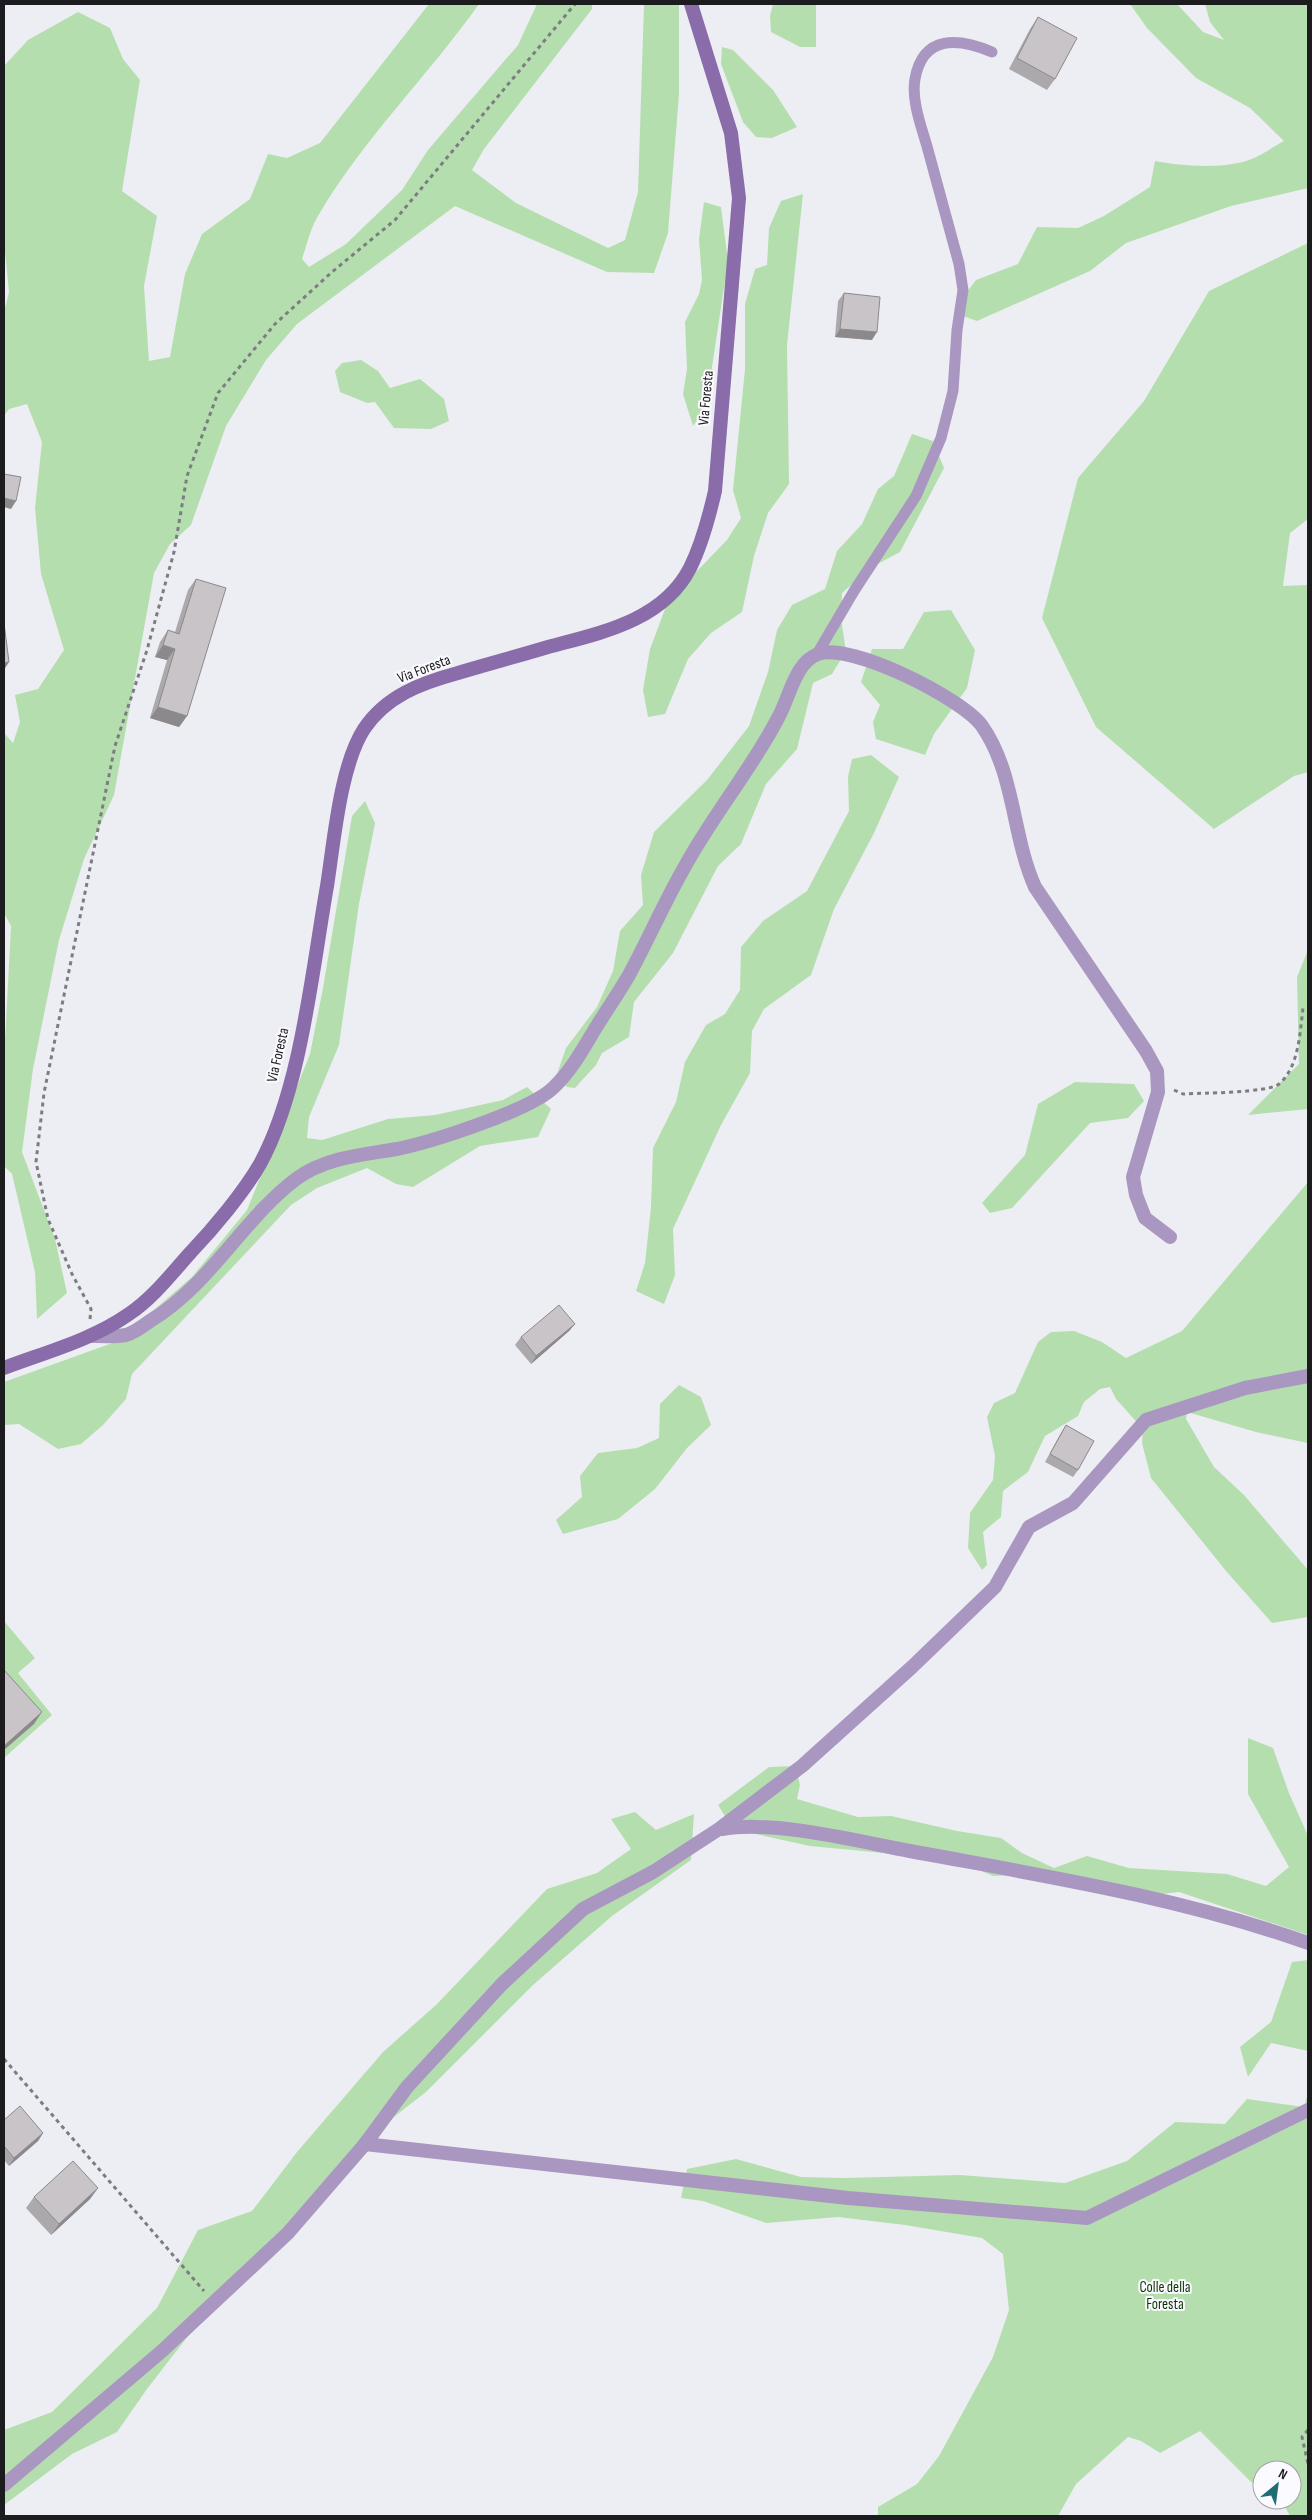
<svg xmlns="http://www.w3.org/2000/svg" width="1312" height="2520" font-family="'Sofia Sans Condensed',sans-serif">
  <style>
    .green { fill: #b5deaf }
    .lines { fill: none; stroke-linecap: round; stroke-linejoin: round }
    .path { stroke: #7c7d80; stroke-width: 3; stroke-dasharray: 4 4; stroke-linecap: butt }
    .service { stroke: #aa97c1; stroke-width: 11 }
    .minor { stroke: #aa97c1; stroke-width: 14 }
    .secondary { stroke: #896ca9; stroke-width: 14 }
    .wall { fill: #aca9ac }
    .shaded-wall { fill: #8c898c }
    .building { fill: #c8c4c8; stroke: #8c898c }
    .labels { text-anchor: middle; dominant-baseline: central; stroke-width: 4; stroke-linejoin: round; paint-order: stroke }
    .street-label { font-size: 15px; fill: #1c1c1e; stroke: #fbfbff }
    .park-label { font-size: 15px; fill: #083504; stroke: #fbfbff }
  </style>
  <rect width="100%" height="100%" fill="#edeef3"/>
  <g class="green">
    <path d="M429 4H479C428 76 363 139 318 216 310 229 307 245 302 259L309 267 346 244 402 190 428 150 518 45 537 4H592V9L484 149 472 170 516 203 608 248 625 240 638 192 644 4H679V94L668 233 654 273 607 272 455 206 297 324 266 360 226 426 191 525 170 544 154 573 114 795 84 859 59 940 33 1069 22 1152 55 1239 67 1293 37 1319 35 1272 12 1174 4 1166V1060L11 926 4 913V733L13 743 20 722 15 695 38 689 64 650 41 574 35 508 42 442 27 404 9 409 4 416V312L9 292 4 242V66L28 40 78 12 110 28 123 59 140 80 122 191 157 216 144 286 149 361 170 357 185 274 202 234 250 199 268 154 287 158 320 143Z"/>
    <polygon points="773,4 816,4 816,47 800,47 771,32 770,16"/>
    <path d="M1130 4H1177L1203 32 1224 40 1210 22 1205 4H1308V188L1231 206 1126 243 1090 271 977 321 963 316 959 303 976 280 1018 264 1037 227 1078 228 1104 216 1150 187 1155 161C1182 166 1228 170 1254 158 1265 153 1274 146 1284 141L1250 108 1196 78 1147 28Z"/>
    <polygon points="722,47 733,50 773,90 797,127 772,138 756,137 743,122 721,64"/>
    <polygon points="803,194 787,345 789,484 768,513 754,556 742,612 711,633 688,659 665,714 648,717 643,690 650,649 665,609 696,572 727,540 741,518 733,490 745,369 745,304 755,269 767,265 769,228 781,201"/>
    <polygon points="704,202 721,207 728,261 706,407 693,426 683,394 687,369 685,322 699,294 702,280 699,239"/>
    <polygon points="1308,243 1308,519 1290,533 1283,586 1308,585 1308,772 1294,776 1214,829 1096,727 1042,618 1078,478 1144,401 1209,291"/>
    <polygon points="361,360 378,371 390,388 420,379 444,399 449,421 431,429 394,428 375,402 367,403 340,392 335,371 342,363"/>
    <polygon points="912,434 933,441 944,468 900,552 872,567 842,593 841,619 846,651 832,674 813,683 797,749 766,784 741,844 718,866 673,953 634,1002 629,1037 602,1053 596,1065 575,1088 567,1087 556,1077 566,1048 597,1007 613,971 620,931 643,905 641,875 654,832 707,780 749,726 768,672 777,630 792,605 825,589 837,551 862,524 878,489 894,476"/>
    <polygon points="951,610 975,650 967,688 934,734 925,755 876,739 873,722 880,705 861,682 872,649 903,649 924,612"/>
    <polygon points="871,755 899,777 874,833 834,909 811,975 764,1009 752,1031 750,1073 721,1125 673,1229 675,1275 664,1304 636,1291 645,1263 651,1207 653,1148 676,1102 685,1062 706,1025 725,1014 740,990 741,947 763,921 807,891 849,811 848,777 852,759"/>
    <polygon points="365,801 375,823 359,904 339,1045 309,1117 307,1138 322,1140 388,1119 435,1115 503,1100 527,1087 551,1109 538,1137 480,1146 413,1187 396,1184 367,1168 317,1188 291,1205 132,1374 126,1399 103,1425 81,1444 58,1449 19,1424 4,1425 4,1382 118,1341 192,1277 247,1210 310,1054 323,988 352,816"/>
    <polygon points="1308,950 1308,1109 1248,1115 1299,1064 1297,977"/>
    <polygon points="1075,1082 1134,1084 1144,1101 1128,1118 1090,1123 1012,1208 990,1213 982,1203 1025,1155 1038,1104"/>
    <polygon points="1308,1182 1308,1443 1256,1432 1187,1412 1186,1419 1214,1467 1244,1495 1308,1570 1308,1617 1272,1623 1226,1571 1151,1478 1142,1443 1143,1429 1116,1399 1110,1387 1100,1389 1084,1402 1078,1416 1045,1436 1028,1472 1003,1491 1001,1517 983,1532 987,1565 982,1570 968,1548 970,1513 993,1480 995,1456 987,1417 994,1403 1015,1393 1038,1342 1051,1332 1074,1331 1102,1342 1126,1358 1182,1331"/>
    <polygon points="679,1385 701,1397 711,1425 687,1448 655,1489 618,1519 563,1534 556,1520 582,1497 580,1476 598,1453 637,1448 659,1438 660,1404"/>
    <polygon points="4,1621 35,1658 18,1673 52,1715 4,1758"/>
    <polygon points="1248,1738 1273,1748 1289,1793 1308,1836 1308,1935 1179,1892 1127,1898 1020,1875 993,1876 957,1860 810,1846 733,1829 718,1805 769,1767 795,1766 800,1785 797,1799 858,1817 891,1816 957,1831 1001,1838 1022,1853 1054,1868 1087,1856 1129,1868 1227,1874 1266,1886 1289,1867 1248,1794"/>
    <polygon points="635,1812 656,1830 694,1814 691,1860 612,1916 533,1985 426,2092 381,2127 282,2244 188,2336 147,2389 117,2432 72,2454 4,2505 4,2430 52,2412 157,2308 198,2230 252,2211 297,2152 383,2052 436,2005 547,1889 597,1873 631,1849 611,1819"/>
    <polygon points="1308,1960 1308,2051 1271,2043 1248,2077 1240,2047 1271,2022 1292,1962"/>
    <polygon points="1308,2093 1308,2516 1290,2516 1284,2505 1278,2500 1292,2500 1292,2470 1262,2470 1262,2490 1250,2481 1200,2431 1160,2453 1141,2441 1128,2437 1076,2484 1058,2516 878,2516 878,2507 917,2484 939,2456 993,2357 1009,2310 1003,2254 982,2238 905,2225 838,2217 766,2223 703,2201 681,2198 687,2169 736,2159 801,2177 844,2178 960,2175 1065,2183 1127,2161 1175,2122 1225,2124 1247,2099 1304,2107"/>
  </g>
  <g class="lines">
    <g class="path">
      <path d="M1174 1090 1183 1094C1200 1093 1268 1093 1279 1084 1299 1067 1300 1032 1303 1008"/>
      <polyline points="90,1319 91,1309 72,1274 48,1219 36,1162 44,1093 115,746 147,650 174,552 187,476 218,393 275,324 332,272 395,220 575,4"/>
      <polyline points="4,2059 204,2291"/>
      <polyline points="1308,2430 1302,2437 1308,2464"/>
    </g>
    <path class="service" d="M817 654 854 591 916 496 941 438 953 391 957 330 963 290 959 264C949 226 938 188 928 150 922 128 911 101 915 79 923 34 959 38 992 52"/>
    <g class="minor">
      <path d="M90 1336C101 1336 115 1337 126 1335 134 1333 143 1326 150 1321 210 1285 242 1220 296 1179 326 1157 363 1155 397 1149 431 1142 532 1110 554 1087 571 1071 583 1049 595 1029 606 1011 618 994 629 975 648 940 664 903 684 868 712 816 751 770 778 718 789 699 795 662 818 654 851 642 963 699 982 726 1015 773 1012 836 1035 887L1146 1051 1157 1071 1158 1092 1133 1177 1136 1195 1145 1218 1170 1237"/>
      <path d="M722 1829C775 1820 856 1841 910 1851 1044 1876 1179 1897 1308 1943"/>
      <polyline points="365,2144 848,2198 1087,2218 1308,2110"/>
      <polyline points="4,2485 162,2351 288,2233 365,2144 407,2087 502,1984 583,1909 653,1872 719,1829 802,1766 912,1667 995,1587 1029,1527 1073,1503 1146,1420 1245,1388 1308,1376"/>
    </g>
    <path class="secondary" d="M4 1368C46 1352 92 1340 129 1314 153 1298 172 1273 191 1252 213 1229 244 1192 260 1164 301 1089 312 971 327 886 334 842 340 766 364 729 386 696 421 683 458 673 488 664 518 656 548 647 600 633 663 621 690 568 702 544 709 517 715 491L739 198 731 133 691 4"/>
  </g>
  <g class="wall">
    <polygon points="1038,17 1055,79 1047,90 1009,69 1030,29"/>
    <polygon points="844,293 872,340 835,337 838,301"/>
    <polygon points="196,579 187,716 179,727 150,718 167,660 155,657 160,642 168,630 175,632 188,590"/>
    <polygon points="575,1324 569,1331 531,1364 515,1345 521,1337"/>
    <polygon points="1066,1425 1078,1470 1073,1477 1045,1462 1061,1433"/>
    <polygon points="4,2120 43,2133 38,2141 9,2166 4,2160"/>
    <polygon points="98,2188 90,2199 51,2235 26,2208 34,2197"/>
  </g>
  <g class="shaded-wall">
    <polygon points="840,329 877,332 872,340 835,337"/>
    <polygon points="4,498 16,501 11,509 4,507"/>
    <polygon points="163,645 175,649 167,660 155,657"/>
    <polygon points="9,662 4,670 4,663"/>
    <polygon points="158,707 187,716 179,727 150,718"/>
    <polygon points="575,1324 569,1331 531,1364 536,1356"/>
    <polygon points="42,1712 34,1724 4,1750 4,1746"/>
    <polygon points="43,2133 38,2141 9,2166 14,2158"/>
    <polygon points="98,2188 90,2199 51,2235 59,2224"/>
  </g>
  <g class="building">
    <polygon points="1038,17 1077,38 1055,79 1017,58"/>
    <polygon points="844,293 880,297 877,332 840,329"/>
    <polygon points="4,474 21,477 16,501 4,498"/>
    <polygon points="196,579 226,588 187,716 158,707 175,649 163,645 168,630 179,634"/>
    <polygon points="4,623 9,662 4,663"/>
    <polygon points="559,1305 575,1324 536,1356 521,1337"/>
    <polygon points="1066,1425 1094,1441 1078,1470 1050,1454"/>
    <polygon points="4,1670 42,1712 4,1746"/>
    <polygon points="20,2106 43,2133 14,2158 4,2146 4,2120"/>
    <polygon points="73,2161 98,2188 59,2224 34,2197"/>
  </g>
  <g class="labels">
    <g class="street-label">
      <text transform="translate(706 398) rotate(-85)">Via Foresta</text>
      <text transform="translate(424 669) rotate(-21)">Via Foresta</text>
      <text transform="translate(278 1055) rotate(-77)">Via Foresta</text>
    </g>
    <g class="park-label">
      <text x="1165" y="2287">Colle della<tspan x="1165" dy="17">Foresta</tspan></text>
    </g>
  </g>
  <rect width="1312" height="2520" fill="none" stroke="#1c1c1e" stroke-width="10"/>
  <g transform="translate(1277 2485) rotate(29)"><circle r="24" fill="#fbfbff" stroke="#a2a2a5"/>
  <path d="M0-4L9 19L0 12L-9 19Z" fill="#206c72"/>
  <text y="-8" font-size="14" font-weight="bold" text-anchor="middle" fill="#1c1c1e">N</text>
  </g>
</svg>
